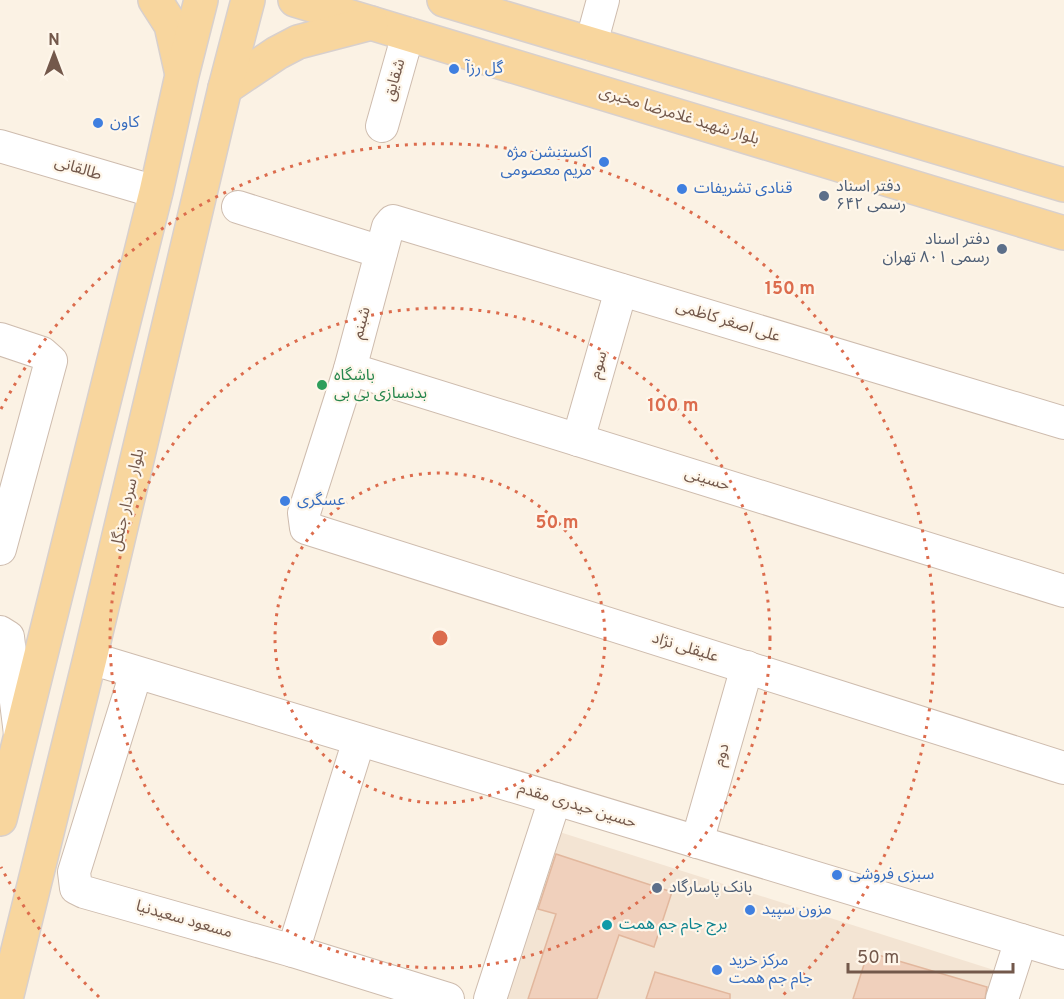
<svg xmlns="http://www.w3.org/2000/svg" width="1064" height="999" font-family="Overpass,'Noto Sans Arabic',sans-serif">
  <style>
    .residential { fill: #f3e4d3 }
    .building { fill: #f0d0bc; stroke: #e2b79d; stroke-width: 1.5 }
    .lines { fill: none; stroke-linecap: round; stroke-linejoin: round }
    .minor-casing { stroke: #cebcae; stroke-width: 34 }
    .major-casing { stroke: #d8d0cd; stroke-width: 36 }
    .minor { stroke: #fff; stroke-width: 32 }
    .major { stroke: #f8d69e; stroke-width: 33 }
    .ring { fill: none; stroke: #dc6c4d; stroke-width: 3; stroke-dasharray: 3 6 }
    .shop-dot { fill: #3f7fe0; stroke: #fef6ea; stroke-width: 2 }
    .service-dot { fill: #5c6f8a; stroke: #fef6ea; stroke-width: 2 }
    .leisure-dot { fill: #2e9e5b; stroke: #fef6ea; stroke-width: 2 }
    .culture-dot { fill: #0f9aa8; stroke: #fef6ea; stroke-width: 2 }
    .labels { text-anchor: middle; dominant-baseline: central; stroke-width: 4.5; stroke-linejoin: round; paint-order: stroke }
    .shop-label { font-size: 16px; fill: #366cbe; stroke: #fef6ea; text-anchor: start }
    .street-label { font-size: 16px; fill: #73584b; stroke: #fef6ea }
    .service-label { font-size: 16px; fill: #4e5e75; stroke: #fef6ea; text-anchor: start }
    .leisure-label { font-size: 16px; fill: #27864d; stroke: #fef6ea; text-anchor: start }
    .culture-label { font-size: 16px; fill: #0d838f; stroke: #fef6ea; text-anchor: start }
    .centre { fill: #dc6c4d; stroke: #fef6ea; stroke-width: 3 }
    .ring-label { font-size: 18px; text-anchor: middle; font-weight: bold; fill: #dc6c4d; stroke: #fef6ea; stroke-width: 4.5; stroke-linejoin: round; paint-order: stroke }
  </style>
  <rect width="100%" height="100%" fill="#fbf2e4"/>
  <polygon class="residential" points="547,828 997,971 988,999 493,999"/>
  <g class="building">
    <polygon points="556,854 672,892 654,947 619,935 597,999 528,999 556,914 538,909"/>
    <polygon points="868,952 987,987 985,999 853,999"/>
    <polygon points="655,972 730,994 730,999 646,999"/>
  </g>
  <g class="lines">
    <defs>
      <g id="minor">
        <polyline points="591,44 603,0"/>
        <polyline points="382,126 408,34"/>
        <polyline points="0,146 156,192"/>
        <polyline points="238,207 381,252"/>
        <polyline points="0,339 42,353 51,361 0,549"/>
        <polyline points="350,369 1064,591"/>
        <polyline points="1064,423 393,221 388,227 350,369 304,513 306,528 1064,768"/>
        <polyline points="578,440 621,290"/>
        <polyline points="0,632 8,637 20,734"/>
        <polyline points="90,658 1064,953"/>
        <polyline points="136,673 74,872 76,888 84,892 293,951 448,999"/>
        <polyline points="697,842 747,667"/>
        <polyline points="293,951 359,740"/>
        <polyline points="490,999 555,799"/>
        <polyline points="1002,999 1021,940"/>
      </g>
      <g id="major">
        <polyline points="155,0 171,25 181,70"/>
        <polyline points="295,0 1064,233"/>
        <polyline points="444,0 1064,185"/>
        <polyline points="225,88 277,53 298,42 371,23"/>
        <polyline points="0,819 156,192 182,75 201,0"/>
        <polyline points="6,999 90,658 225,88 248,0"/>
      </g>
    </defs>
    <use href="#minor" class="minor-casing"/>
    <use href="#major" class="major-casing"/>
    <use href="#minor" class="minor"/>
    <use href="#major" class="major"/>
  </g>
  <g class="ring">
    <circle cx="440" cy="638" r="165"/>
    <circle cx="440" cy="638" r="330"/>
    <path d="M99 997A495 495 0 0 1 1 867M1 409A495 495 0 1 1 781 997"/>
  </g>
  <g class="shop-dot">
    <circle cx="454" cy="69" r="6"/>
    <circle cx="98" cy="123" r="6"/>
    <circle cx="604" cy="162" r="6"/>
    <circle cx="682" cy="189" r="6"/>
    <circle cx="285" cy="501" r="6"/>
    <circle cx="837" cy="875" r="6"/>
    <circle cx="750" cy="910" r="6"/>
    <circle cx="717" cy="970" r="6"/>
  </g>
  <g class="service-dot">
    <circle cx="824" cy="196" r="6"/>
    <circle cx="1002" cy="249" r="6"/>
    <circle cx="657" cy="888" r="6"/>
  </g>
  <circle class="leisure-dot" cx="322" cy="385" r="6"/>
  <circle class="culture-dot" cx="607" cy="925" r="6"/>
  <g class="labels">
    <g class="shop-label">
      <text x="466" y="69">گل رزآ</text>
      <text x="110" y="123">کاون</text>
      <text x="592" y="153" text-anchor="end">اکستنشن مژه<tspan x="592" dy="18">مریم معصومی</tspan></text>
      <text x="694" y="189">قنادی تشریفات</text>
      <text x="297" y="501">عسگری</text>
      <text x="849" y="875">سبزی فروشی</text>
      <text x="762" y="910">مزون سپید</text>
      <text x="729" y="961">مرکز خرید<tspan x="729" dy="18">جام جم همت</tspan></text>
    </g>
    <g class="street-label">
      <text transform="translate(395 80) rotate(-74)">شقایق</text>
      <text transform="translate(679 116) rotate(17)">بلوار شهید غلامرضا مخبری</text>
      <text transform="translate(78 169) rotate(17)">طالقانی</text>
      <text transform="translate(728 322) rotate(17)">علی اصغر کاظمی</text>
      <text transform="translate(362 323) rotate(-75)">شبنم</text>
      <text transform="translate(599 365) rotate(-74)">سوم</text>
      <text transform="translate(707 480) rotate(17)">حسینی</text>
      <text transform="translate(128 500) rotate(-77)">بلوار سردار جنگل</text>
      <text transform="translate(685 648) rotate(17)">علیقلی نژاد</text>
      <text transform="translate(722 755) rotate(-74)">دوم</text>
      <text transform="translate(577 806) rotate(17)">حسین حیدری مقدم</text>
      <text transform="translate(184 920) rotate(16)">مسعود سعیدنیا</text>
    </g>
    <g class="service-label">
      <text x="836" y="187">دفتر اسناد<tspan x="836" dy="18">رسمی ۶۴۲</tspan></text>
      <text x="990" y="240" text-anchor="end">دفتر اسناد<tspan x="990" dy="18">رسمی ۸۰۱ تهران</tspan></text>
      <text x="669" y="888">بانک پاسارگاد</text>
    </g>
    <g class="leisure-label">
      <text x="334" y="376">باشگاه<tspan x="334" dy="18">بدنسازی بی بی</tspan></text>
    </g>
    <g class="culture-label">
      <text x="619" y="925">برج جام جم همت</text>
    </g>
  </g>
  <circle cx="440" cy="638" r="9" class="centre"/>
  <g class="ring-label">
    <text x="790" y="294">150 m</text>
    <text x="673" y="411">100 m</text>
    <text x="557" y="528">50 m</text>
  </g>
  <g transform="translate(54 54)" stroke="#fef6ea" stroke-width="4.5" paint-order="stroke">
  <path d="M0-4.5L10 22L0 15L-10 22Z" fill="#73584b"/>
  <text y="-9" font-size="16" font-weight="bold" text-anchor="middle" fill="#73584b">N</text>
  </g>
  <path d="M848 963v9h165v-9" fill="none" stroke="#73584b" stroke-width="3"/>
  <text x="857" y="963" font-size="18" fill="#73584b" stroke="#fef6ea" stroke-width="4.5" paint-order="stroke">50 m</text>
</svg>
